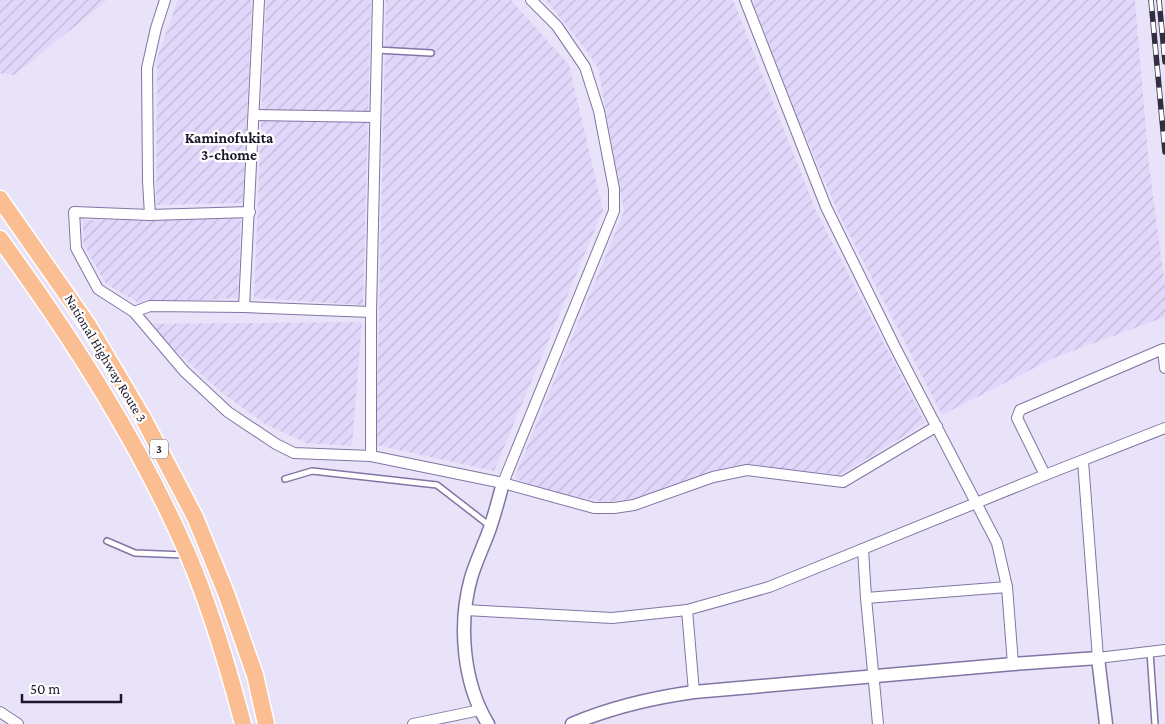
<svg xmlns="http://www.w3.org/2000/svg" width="1165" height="724" font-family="'Crimson Pro',serif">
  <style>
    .industrial { fill: url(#industrial-furrows) }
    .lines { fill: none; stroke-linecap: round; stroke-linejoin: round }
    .service-casing { stroke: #8374a5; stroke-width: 8 }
    .minor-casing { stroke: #8374a5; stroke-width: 12 }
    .tertiary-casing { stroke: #8374a5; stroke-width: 15 }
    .trunk-casing { stroke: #fff; stroke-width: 19 }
    .service { stroke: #fff; stroke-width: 5 }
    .minor { stroke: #fff; stroke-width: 10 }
    .tertiary { stroke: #fff; stroke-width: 12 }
    .trunk { stroke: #fabe92; stroke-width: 16 }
    .rail-casing { stroke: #332d40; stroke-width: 5.5 }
    .rail { stroke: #fff; stroke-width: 4; stroke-dasharray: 11; stroke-linecap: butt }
    .labels { text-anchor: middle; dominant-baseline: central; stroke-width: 4.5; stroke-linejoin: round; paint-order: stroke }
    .shield { fill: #fff; stroke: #615d6a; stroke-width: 1 }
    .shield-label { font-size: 12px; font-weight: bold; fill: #1d172a }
    .street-label { font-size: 14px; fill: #1d172a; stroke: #fff }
    .neighbourhood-label { font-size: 15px; font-weight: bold; fill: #1d172a; stroke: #fff }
  </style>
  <defs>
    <pattern id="industrial-furrows" width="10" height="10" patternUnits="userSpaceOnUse" patternTransform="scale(1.25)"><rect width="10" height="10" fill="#e1d7fb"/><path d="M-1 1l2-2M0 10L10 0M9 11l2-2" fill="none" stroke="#c1b8d7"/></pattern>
  </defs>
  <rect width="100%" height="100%" fill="#e9e3f9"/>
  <g class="industrial">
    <polygon points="0,0 107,0 15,75 0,73"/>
    <polygon points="178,0 252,0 243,203 156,205 157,58"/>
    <polygon points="266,0 371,0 363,305 254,298"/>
    <polygon points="386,0 511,0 569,65 603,210 494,471 376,445"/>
    <polygon points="546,0 733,0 816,211 925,423 840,475 748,464 733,466 710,471 632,499 603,502 546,490 516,479 515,476 624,211 598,68 586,50"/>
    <polygon points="752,0 1135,0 1149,165 1165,286 1165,317 1056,357 942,415 838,212 796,114"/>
    <polygon points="241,218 238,298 139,303 106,284 83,243 83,220"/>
    <polygon points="362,322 352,446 306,443 265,424 221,392 146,324"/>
  </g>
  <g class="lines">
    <defs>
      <g id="service">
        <polyline points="377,50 431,53"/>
        <polyline points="285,479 312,471 437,485 490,526"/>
        <polyline points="107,541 135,553 185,555"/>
        <polyline points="1150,652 1155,724"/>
      </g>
      <g id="minor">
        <polyline points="165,0 156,28 147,68 148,181 150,215 250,212"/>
        <polyline points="745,0 826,207 896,349 997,543 1007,587 1013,664"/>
        <polyline points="254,115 375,117"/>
        <polyline points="244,307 259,0"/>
        <polyline points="134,312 98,289 76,248 74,212 150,215"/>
        <polyline points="371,312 244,307 150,306 134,312 184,371 228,412 276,444 294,453 371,456 503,483 594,508 614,508 634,505 713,477 747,470 843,482 937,426"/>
        <polyline points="371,456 371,312 378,0"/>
        <polyline points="1083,461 1098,658 1165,650"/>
        <polyline points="1045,475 1017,418 1020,410 1163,349 1165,368"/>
        <polyline points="503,483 614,211 614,189 599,111 585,67 557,26 531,0"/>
        <polyline points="863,549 866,598 878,724"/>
        <polyline points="866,598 1007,587"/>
        <polyline points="466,610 612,618 687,610 769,587 1045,475 1165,428"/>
        <polyline points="687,610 694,692"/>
        <polyline points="0,712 18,724"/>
        <polyline points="413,724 480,710"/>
      </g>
      <g id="tertiary">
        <path d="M488 724C463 683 458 625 471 578 476 561 484 545 490 528 495 513 499 498 503 483"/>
        <path d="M572 724C612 707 651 698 694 692L1013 664 1098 658 1106 724"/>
      </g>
      <g id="trunk">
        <polyline points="0,199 88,325 143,418 195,517 226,593 255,675 266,724"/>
        <path d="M0 239C72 338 139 442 188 555 211 609 228 667 243 724"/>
      </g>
    </defs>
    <use href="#service" class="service-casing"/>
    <use href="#minor" class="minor-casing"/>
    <use href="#tertiary" class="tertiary-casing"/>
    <use href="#trunk" class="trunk-casing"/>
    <use href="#service" class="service"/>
    <use href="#minor" class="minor"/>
    <use href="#tertiary" class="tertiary"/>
    <use href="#trunk" class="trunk"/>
    <defs>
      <g id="rail">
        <polyline points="1151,0 1165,152"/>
        <polyline points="1159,0 1165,62"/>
      </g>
    </defs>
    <use href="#rail" class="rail-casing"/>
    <use href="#rail" class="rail"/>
  </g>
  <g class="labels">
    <rect class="shield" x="150" y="439.5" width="18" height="19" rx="4"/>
    <g class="shield-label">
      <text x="159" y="449">3</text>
    </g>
    <g class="street-label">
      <text transform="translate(106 358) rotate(59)">National Highway Route 3</text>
    </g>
    <g class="neighbourhood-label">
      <text x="229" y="138">Kaminofukita<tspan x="229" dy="17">3-chome</tspan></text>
    </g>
  </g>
  <path d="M22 694v8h99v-8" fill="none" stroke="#1d172a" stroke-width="2.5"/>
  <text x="30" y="694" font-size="15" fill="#1d172a" stroke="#ffffff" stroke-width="4" paint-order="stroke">50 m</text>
</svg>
